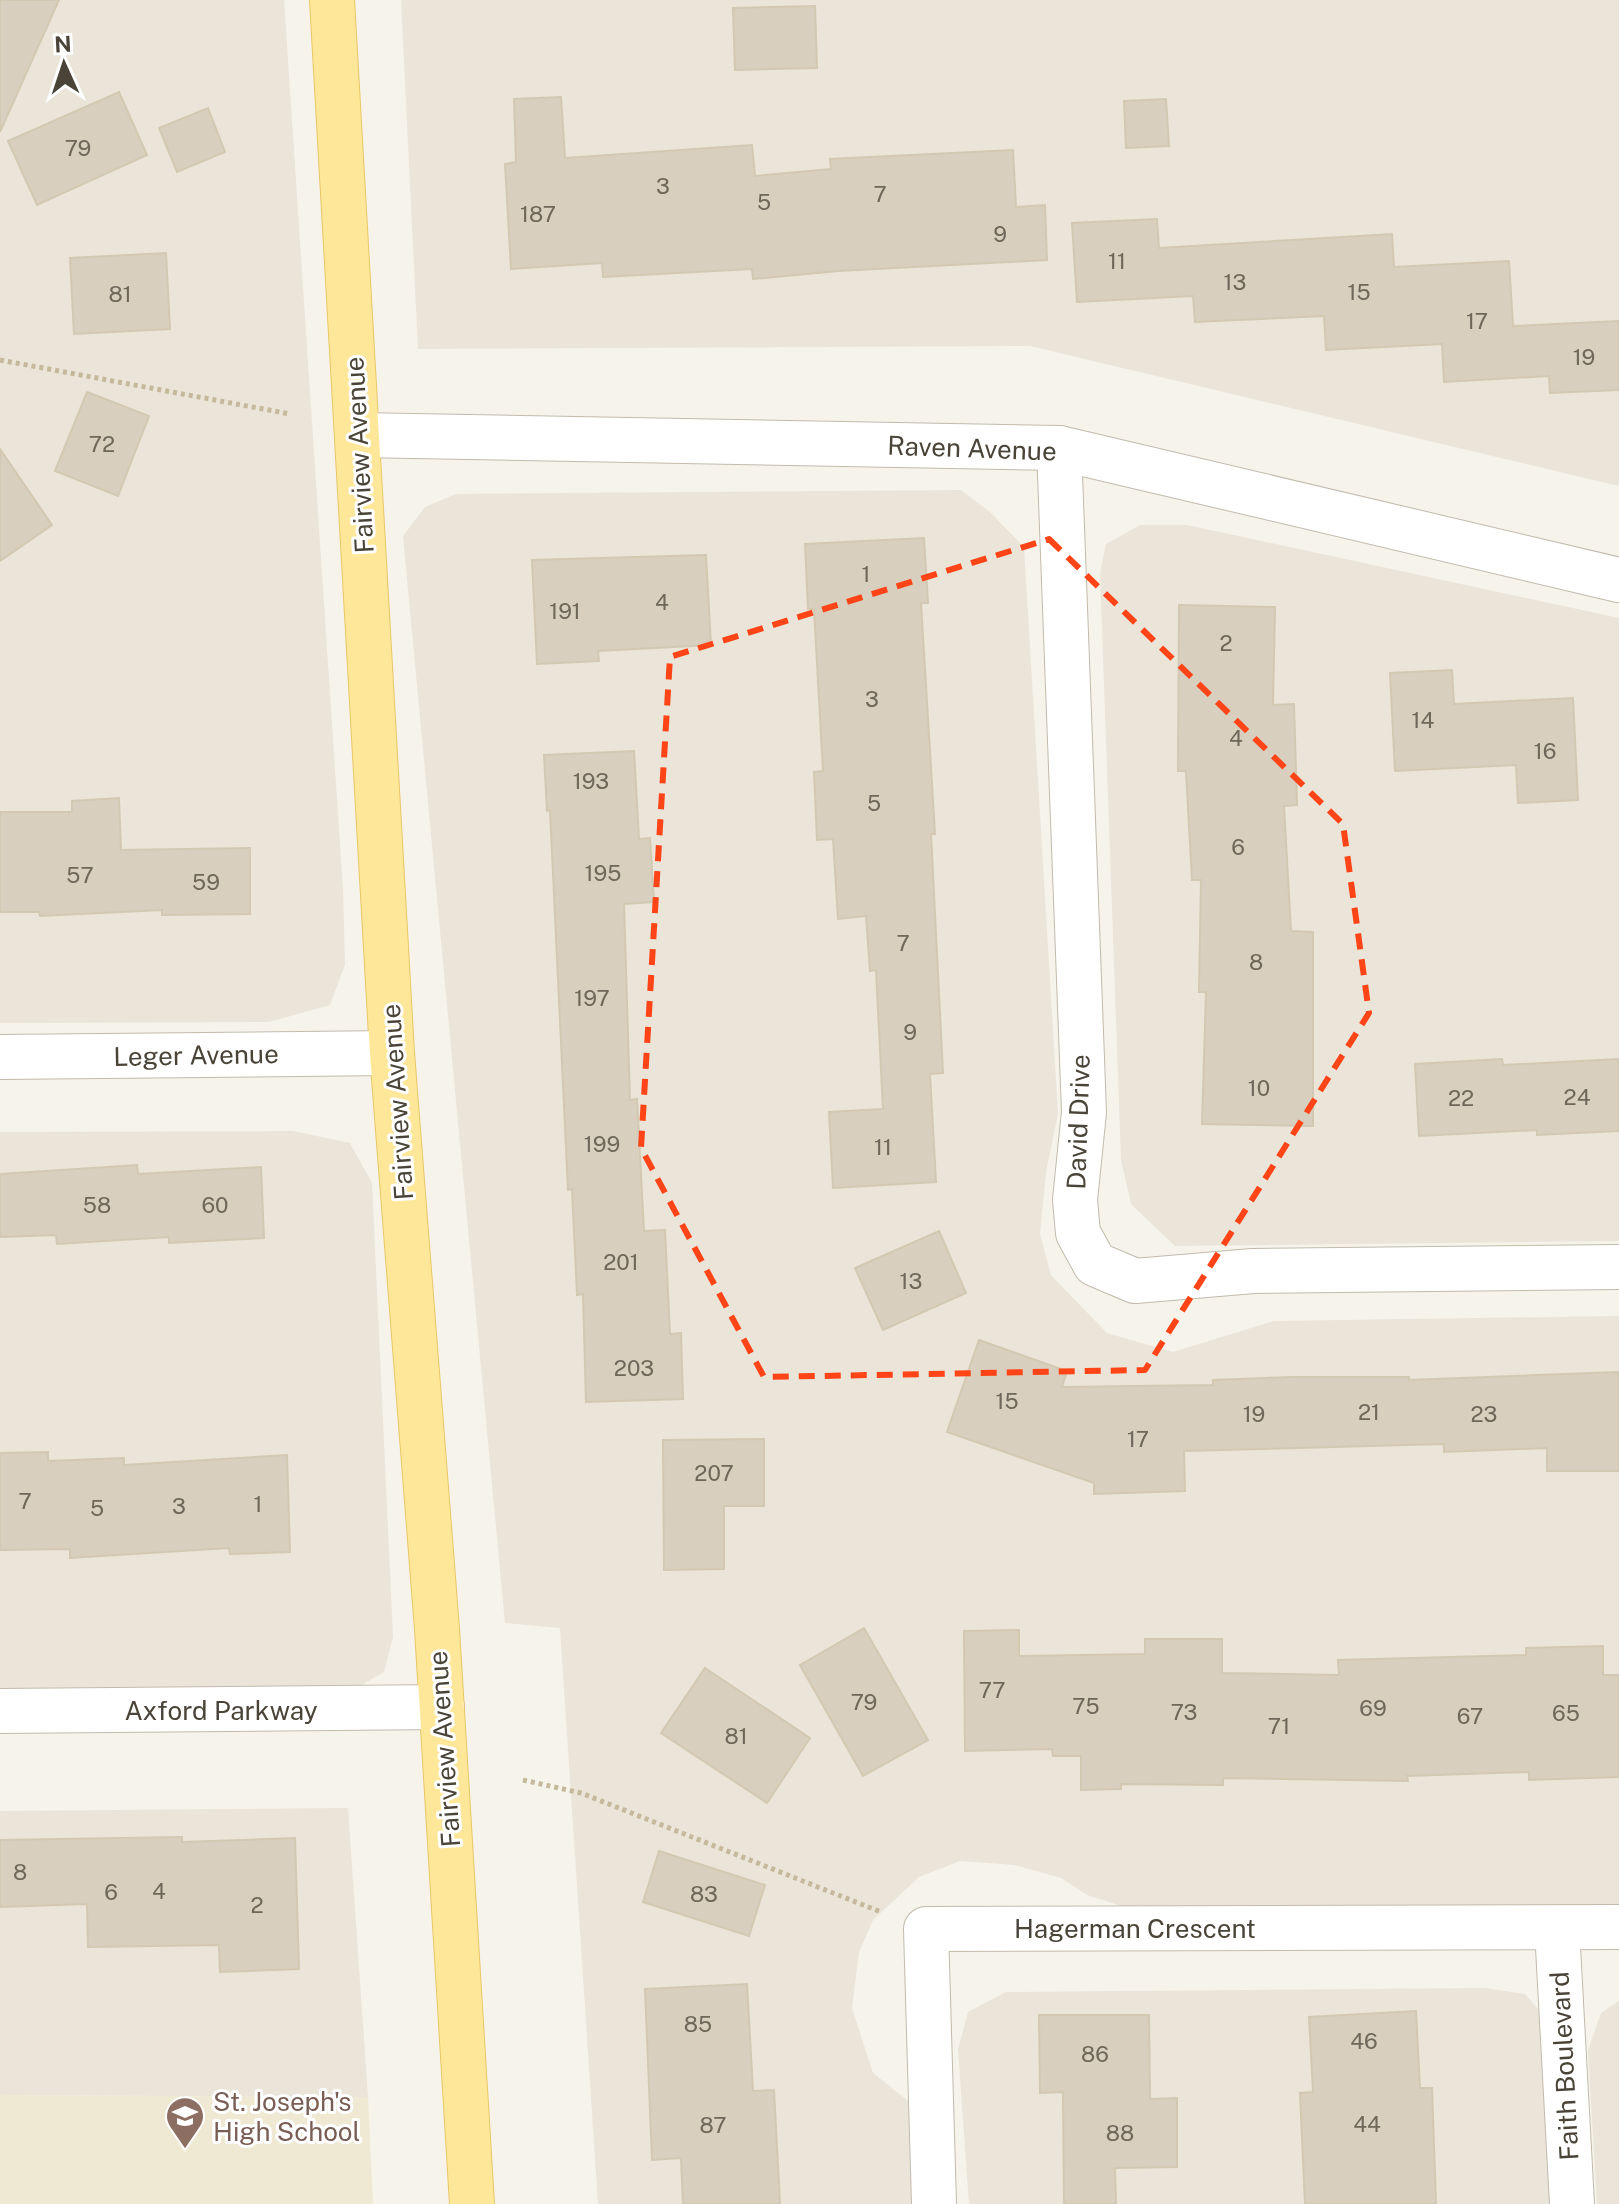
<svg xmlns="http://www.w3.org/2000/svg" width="1619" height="2204" font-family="'Public Sans',sans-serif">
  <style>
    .residential { fill: #eae5d8 }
    .education { fill: #efe9d4 }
    .building { fill: #d8cfbf; stroke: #d3c8b2; stroke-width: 2 }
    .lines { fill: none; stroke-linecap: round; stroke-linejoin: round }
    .minor-casing { stroke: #c2bbac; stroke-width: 46 }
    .major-casing { stroke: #e8c766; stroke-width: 46 }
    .path { stroke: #c4b89d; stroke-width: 5; stroke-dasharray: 4 4; stroke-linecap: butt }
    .minor { stroke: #fff; stroke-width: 44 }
    .major { stroke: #ffe79a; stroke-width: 44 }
    .marked { fill: none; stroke: #ff4518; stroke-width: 6; stroke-dasharray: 16 10; stroke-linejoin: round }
    .labels { text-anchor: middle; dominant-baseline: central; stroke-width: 6; stroke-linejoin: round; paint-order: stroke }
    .number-label { font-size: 22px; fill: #6e675a }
    .street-label { font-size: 26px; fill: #4a4438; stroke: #fff }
    .education-label { font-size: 26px; fill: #785e54; stroke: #fff; text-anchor: start }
  </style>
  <rect width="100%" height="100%" fill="#f6f3ea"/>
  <g class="residential">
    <polygon points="0,0 284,0 343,890 345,965 330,1005 269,1022 0,1023"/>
    <polygon points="401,0 1619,0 1619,486 1030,346 418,349"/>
    <polygon points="961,490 990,512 1024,547 1058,1114 1046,1172 1040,1234 1051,1275 1107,1333 1173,1352 1274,1321 1619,1316 1619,1905 1131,1909 1087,1895 1061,1878 1015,1865 960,1861 919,1877 873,1920 859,1952 852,2008 873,2073 917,2108 923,2204 598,2204 560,1628 505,1623 403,536 425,507 456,494"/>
    <polygon points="1140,525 1187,525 1619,618 1619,1241 1175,1246 1131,1204 1121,1160 1100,573 1106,544"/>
    <polygon points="293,1131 350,1143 372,1183 393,1637 384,1672 313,1713 0,1715 0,1132"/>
    <polygon points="348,1808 368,2097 0,2095 0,1811"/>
    <polygon points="1485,1988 1525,1994 1548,2020 1558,2204 969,2204 958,2049 968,2012 1006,1992"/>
    <polygon points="1619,2001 1619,2204 1597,2204 1588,2051 1601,2013"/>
  </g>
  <polygon class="education" points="0,2095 368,2097 373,2204 0,2204"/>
  <g class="building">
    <polygon points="0,0 59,0 0,132"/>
    <polygon points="815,6 817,68 735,70 733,8"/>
    <polygon points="119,92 147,155 37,205 8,141"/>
    <polygon points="561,97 565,158 752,145 755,176 831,169 830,159 1013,150 1016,207 1045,205 1047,260 838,271 753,279 752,269 603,277 602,263 511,269 505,164 516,162 514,99"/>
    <polygon points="1166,99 1169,146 1126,148 1124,101"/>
    <polygon points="208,108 225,152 177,172 159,128"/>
    <polygon points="1157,219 1159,248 1392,234 1394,267 1509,261 1513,326 1619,321 1619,390 1550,393 1549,376 1444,382 1442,344 1326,350 1324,316 1195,322 1193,296 1077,302 1072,223"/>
    <polygon points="166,253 170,329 74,334 70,258"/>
    <polygon points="87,392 149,416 118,496 55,471"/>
    <polygon points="0,449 52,525 0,561"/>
    <polygon points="924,538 928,603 921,603 935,834 931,834 943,1073 930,1074 936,1182 833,1188 829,1112 883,1109 876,970 870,971 866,916 838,919 833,839 817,840 814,772 823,771 814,609 808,609 805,544"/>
    <polygon points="706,555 711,645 598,651 599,661 537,664 532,560"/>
    <polygon points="1179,605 1275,607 1273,705 1294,704 1297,805 1284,806 1291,931 1313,932 1313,1126 1202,1124 1206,992 1199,992 1201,880 1192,880 1186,771 1178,771"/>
    <polygon points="1452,670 1454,704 1573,698 1578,800 1518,803 1516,765 1395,771 1390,673"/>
    <polygon points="634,751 639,839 650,838 654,902 624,904 630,1100 637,1099 644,1231 665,1230 670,1334 681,1333 683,1399 586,1402 583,1294 577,1295 572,1189 568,1190 550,810 547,811 544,755"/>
    <polygon points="119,798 121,850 250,848 250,914 162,915 162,910 40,916 39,912 0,912 0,812 72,812 72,801"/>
    <polygon points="1502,1059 1503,1065 1619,1059 1619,1131 1537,1135 1537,1130 1419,1136 1415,1064"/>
    <polygon points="137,1165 138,1174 261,1167 264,1238 169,1243 169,1237 57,1244 56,1235 0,1237 0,1174"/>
    <polygon points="939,1231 966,1293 883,1330 855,1268"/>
    <polygon points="979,1340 1067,1371 1062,1387 1213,1385 1213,1380 1293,1377 1409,1377 1409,1380 1619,1372 1619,1471 1547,1471 1547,1448 1444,1452 1444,1444 1184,1451 1185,1491 1094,1494 1094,1483 947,1432"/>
    <polygon points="764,1439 764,1506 724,1506 724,1569 664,1570 663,1440"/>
    <polygon points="48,1452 48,1461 124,1458 124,1465 287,1455 290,1552 230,1554 229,1548 70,1558 70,1549 0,1550 0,1453"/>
    <polygon points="864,1628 928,1740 863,1776 800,1665"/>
    <polygon points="1019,1630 1019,1656 1145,1654 1145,1639 1222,1639 1222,1673 1339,1675 1338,1660 1526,1655 1526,1648 1603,1646 1603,1675 1619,1675 1619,1777 1529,1780 1529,1772 1407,1776 1408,1781 1223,1778 1223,1785 1121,1784 1121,1789 1081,1790 1081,1756 1053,1756 1052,1749 965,1751 964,1631"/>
    <polygon points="705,1668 810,1738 767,1803 661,1733"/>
    <polygon points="182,1837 182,1842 295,1838 299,1969 220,1972 219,1945 88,1947 87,1904 0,1907 0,1840"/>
    <polygon points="659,1851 765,1885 749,1936 643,1902"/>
    <polygon points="747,1984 753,2091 774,2090 780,2204 683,2204 681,2158 652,2160 645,1989"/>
    <polygon points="1416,2011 1420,2088 1432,2088 1436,2204 1305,2204 1300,2093 1313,2092 1309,2017"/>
    <polygon points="1039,2015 1149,2015 1150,2099 1177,2098 1177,2167 1115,2168 1116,2204 1064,2204 1063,2092 1040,2093"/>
  </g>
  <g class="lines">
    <defs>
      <g id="minor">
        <polyline points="358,435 1059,448 1619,580"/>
        <polyline points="1059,448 1084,1112 1075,1200 1078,1233 1095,1264 1135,1281 1253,1271 1619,1267"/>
        <polyline points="0,1057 392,1053"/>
        <polyline points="0,1711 442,1707"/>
        <polyline points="1557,1929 1572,2204"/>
        <polyline points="934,2204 926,1929 1619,1927"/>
      </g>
      <polyline id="major" points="332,0 392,1053 437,1629 472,2204"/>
    </defs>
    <use href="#minor" class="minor-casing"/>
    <use href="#major" class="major-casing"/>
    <g class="path">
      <polyline points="0,360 290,414"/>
      <polyline points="523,1780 581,1793 881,1912"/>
    </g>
    <use href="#minor" class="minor"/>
    <use href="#major" class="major"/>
  </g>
  <path class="marked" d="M1049 539 1343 824 1369 1013 1145 1370 764 1377 641 1148 670 657Z"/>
  <defs>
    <symbol id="school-pin" viewBox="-11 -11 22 30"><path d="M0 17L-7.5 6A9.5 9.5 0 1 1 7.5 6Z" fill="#8d6e63" stroke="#fff"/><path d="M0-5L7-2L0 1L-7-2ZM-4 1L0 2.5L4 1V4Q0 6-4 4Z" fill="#fff"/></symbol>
  </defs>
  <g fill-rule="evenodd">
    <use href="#school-pin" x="163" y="2094" width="44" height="60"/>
  </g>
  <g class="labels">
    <g class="number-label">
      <text x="78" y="148">79</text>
      <text x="663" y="186">3</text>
      <text x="880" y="194">7</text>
      <text x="764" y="202">5</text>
      <text x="538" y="214">187</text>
      <text x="1000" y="234">9</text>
      <text x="1117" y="261">11</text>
      <text x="1235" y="282">13</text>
      <text x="1359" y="292">15</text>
      <text x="120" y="294">81</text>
      <text x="1477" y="321">17</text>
      <text x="1584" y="357">19</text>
      <text x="102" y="444">72</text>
      <text x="866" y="574">1</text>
      <text x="662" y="602">4</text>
      <text x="565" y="611">191</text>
      <text x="1226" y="643">2</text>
      <text x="872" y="699">3</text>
      <text x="1423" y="720">14</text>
      <text x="1236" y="738">4</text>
      <text x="1545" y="751">16</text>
      <text x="591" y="781">193</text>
      <text x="874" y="803">5</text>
      <text x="1238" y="847">6</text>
      <text x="603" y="873">195</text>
      <text x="80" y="875">57</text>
      <text x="206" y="882">59</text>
      <text x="903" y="943">7</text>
      <text x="1256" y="962">8</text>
      <text x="592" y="998">197</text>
      <text x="910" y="1032">9</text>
      <text x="1259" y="1088">10</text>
      <text x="1577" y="1097">24</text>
      <text x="1461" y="1098">22</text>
      <text x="602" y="1144">199</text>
      <text x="883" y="1147">11</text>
      <text x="97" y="1205">58</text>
      <text x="215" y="1205">60</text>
      <text x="621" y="1262">201</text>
      <text x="911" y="1281">13</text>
      <text x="634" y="1368">203</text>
      <text x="1007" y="1401">15</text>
      <text x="1369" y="1412">21</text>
      <text x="1254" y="1414">19</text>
      <text x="1484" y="1414">23</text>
      <text x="1138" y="1439">17</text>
      <text x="714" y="1473">207</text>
      <text x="25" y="1501">7</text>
      <text x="258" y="1504">1</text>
      <text x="179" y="1506">3</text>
      <text x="97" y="1508">5</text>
      <text x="992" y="1690">77</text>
      <text x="864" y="1702">79</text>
      <text x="1086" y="1706">75</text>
      <text x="1373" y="1708">69</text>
      <text x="1184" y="1712">73</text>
      <text x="1566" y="1713">65</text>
      <text x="1470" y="1716">67</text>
      <text x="1279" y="1726">71</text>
      <text x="736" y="1736">81</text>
      <text x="20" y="1872">8</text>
      <text x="159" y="1891">4</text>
      <text x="111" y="1892">6</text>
      <text x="704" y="1894">83</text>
      <text x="257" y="1905">2</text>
      <text x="698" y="2024">85</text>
      <text x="1364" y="2041">46</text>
      <text x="1095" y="2054">86</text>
      <text x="1367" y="2124">44</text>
      <text x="713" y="2125">87</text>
      <text x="1120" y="2133">88</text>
    </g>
    <g class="street-label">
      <text transform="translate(972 448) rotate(2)">Raven Avenue</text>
      <text transform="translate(359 455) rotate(-93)">Fairview Avenue</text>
      <text transform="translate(196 1055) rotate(-1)">Leger Avenue</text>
      <text transform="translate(397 1102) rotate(-94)">Fairview Avenue</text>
      <text transform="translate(1078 1122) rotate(-88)">David Drive</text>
      <text x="221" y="1710">Axford Parkway</text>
      <text transform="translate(444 1749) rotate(-94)">Fairview Avenue</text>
      <text x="1135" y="1928">Hagerman Crescent</text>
      <text transform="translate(1564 2066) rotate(-93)">Faith Boulevard</text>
    </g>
    <g class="education-label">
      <text x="213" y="2101">St. Joseph's<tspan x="213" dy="30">High School</tspan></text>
    </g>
  </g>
  <g transform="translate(64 64) rotate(357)" stroke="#ffffff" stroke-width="6" paint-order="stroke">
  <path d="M0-6L14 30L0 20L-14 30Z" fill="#4a4438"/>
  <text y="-12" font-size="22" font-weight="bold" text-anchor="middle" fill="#4a4438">N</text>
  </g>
</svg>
